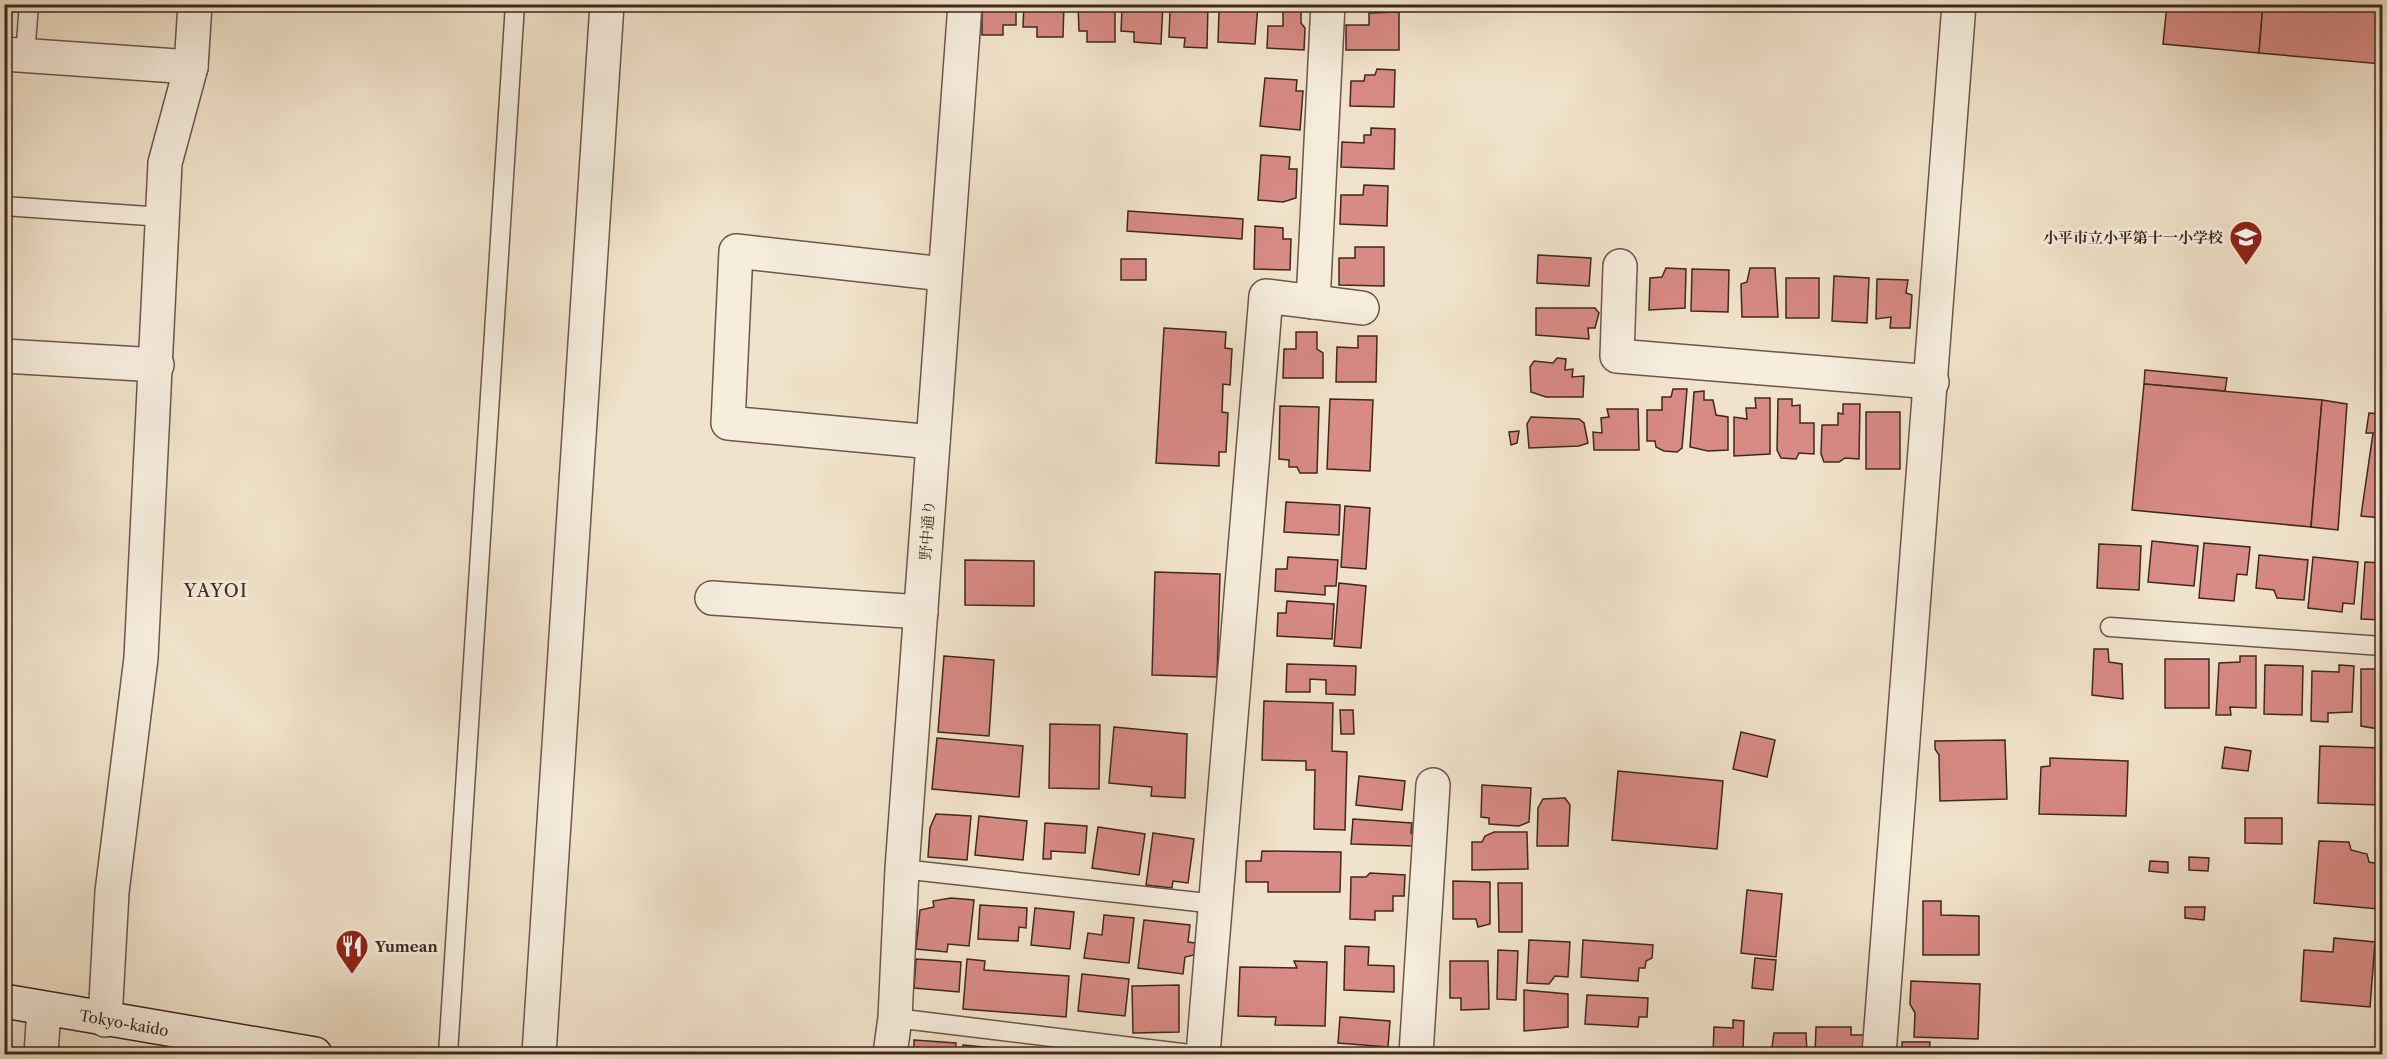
<svg xmlns="http://www.w3.org/2000/svg" width="2387" height="1059" font-family="'Libre Caslon Text','Noto Serif JP',serif">
  <style>
    .building { fill: #d88a84; stroke: #3f281f; stroke-width: 1.5 }
    .lines { fill: none; stroke-linecap: round; stroke-linejoin: round }
    .service-casing { stroke: #6c574a; stroke-width: 21 }
    .minor-casing { stroke: #6c574a; stroke-width: 36 }
    .secondary-casing { stroke: #3f281f; stroke-width: 36 }
    .service { stroke: #f6eddd; stroke-width: 18 }
    .minor { stroke: #f6eddd; stroke-width: 33 }
    .secondary { stroke: #f6eddd; stroke-width: 33 }
    .labels { text-anchor: middle; dominant-baseline: central; stroke-width: 6; stroke-linejoin: round; paint-order: stroke }
    .poi-label { font-size: 15px; font-weight: bold; fill: #3f281f; stroke: #f6eddd; text-anchor: end }
    .street-label { font-size: 15px; fill: #3f281f; stroke: #f6eddd }
    .quarter-label { font-size: 18px; letter-spacing: 1.5px; fill: #3f281f; stroke: #f6eddd }
  </style>
  <rect width="100%" height="100%" fill="#f1e3cb"/>
  <filter id="stains"><feTurbulence type="fractalNoise" baseFrequency=".00333" numOctaves="4"/><feColorMatrix values="0 0 0 0 .2 0 0 0 0 .09 0 0 0 0 .02 0 0 0 .5 -.17"/></filter>
  <radialGradient id="worn" r=".72"><stop offset=".6" stop-color="#630" stop-opacity="0"/><stop offset="1" stop-color="#630" stop-opacity=".3"/></radialGradient>
  <g class="building">
    <polygon points="982,4 1016,4 1016,25 1003,25 1003,35 982,35"/>
    <polygon points="1024,4 1064,4 1063,37 1037,37 1037,27 1023,27"/>
    <polygon points="1078,4 1115,4 1115,42 1087,42 1087,31 1079,31"/>
    <polygon points="1132,4 1163,4 1161,44 1134,42 1134,32 1121,31 1122,9 1132,9"/>
    <polygon points="1179,4 1208,4 1207,48 1184,47 1185,38 1169,37 1170,9 1179,10"/>
    <polygon points="1234,4 1258,4 1255,44 1218,42 1219,11 1234,11"/>
    <polygon points="1283,4 1301,4 1301,23 1305,28 1304,50 1267,48 1268,26 1283,26"/>
    <polygon points="2167,4 2263,4 2259,53 2163,44"/>
    <polygon points="2263,4 2382,4 2382,64 2259,53"/>
    <polygon points="1399,12 1399,50 1346,50 1346,25 1369,25 1369,13"/>
    <polygon points="1377,69 1395,70 1394,107 1350,106 1351,81 1364,81 1365,75 1375,75"/>
    <polygon points="1265,78 1297,80 1296,91 1303,91 1300,130 1260,126"/>
    <polygon points="1371,128 1395,129 1394,169 1341,167 1342,142 1364,143 1364,135 1371,135"/>
    <polygon points="1261,155 1290,157 1289,169 1297,169 1296,198 1283,202 1258,200"/>
    <polygon points="1364,185 1388,186 1387,226 1340,224 1341,195 1363,195"/>
    <polygon points="1128,211 1243,219 1242,239 1127,231"/>
    <polygon points="1255,226 1283,228 1283,239 1291,239 1290,270 1254,269"/>
    <polygon points="1355,247 1384,247 1384,286 1339,285 1339,258 1355,258"/>
    <polygon points="1538,255 1591,258 1589,286 1537,283"/>
    <rect x="1121" y="259" width="25" height="21"/>
    <polygon points="1666,268 1686,269 1685,308 1649,310 1650,278 1662,277"/>
    <polygon points="1750,268 1775,268 1778,317 1742,317 1741,284 1747,282"/>
    <polygon points="1692,269 1729,270 1728,312 1691,311"/>
    <polygon points="1834,276 1869,278 1867,323 1832,321"/>
    <rect x="1786" y="278" width="33" height="40"/>
    <polygon points="1877,279 1908,280 1906,293 1912,295 1910,328 1890,328 1891,317 1876,319"/>
    <polygon points="1536,308 1595,308 1599,313 1595,328 1588,328 1589,339 1536,335"/>
    <polygon points="1164,328 1226,332 1225,348 1232,349 1230,385 1223,384 1222,412 1228,413 1226,452 1219,452 1219,466 1156,463"/>
    <polygon points="1296,332 1317,332 1317,349 1323,353 1323,378 1283,378 1284,349 1296,349"/>
    <polygon points="1358,336 1377,336 1376,382 1336,382 1337,347 1358,348"/>
    <polygon points="1557,358 1566,359 1565,370 1573,369 1572,377 1584,376 1583,397 1546,397 1531,392 1530,367 1534,361 1553,363"/>
    <polygon points="2145,370 2227,378 2225,391 2144,384"/>
    <polygon points="2144,384 2322,400 2311,527 2132,510"/>
    <polygon points="1673,389 1687,389 1682,448 1677,452 1664,451 1656,447 1655,441 1647,441 1647,410 1662,410 1662,397 1671,397"/>
    <polygon points="1704,391 1704,400 1713,400 1716,415 1728,417 1728,450 1708,451 1690,447 1694,392"/>
    <polygon points="1755,398 1770,398 1770,454 1734,456 1734,417 1747,419 1746,408 1756,408"/>
    <polygon points="1330,399 1373,400 1370,471 1327,469"/>
    <polygon points="1778,399 1792,399 1792,406 1800,405 1800,423 1814,423 1814,454 1799,453 1796,459 1781,458 1777,450"/>
    <polygon points="2322,400 2347,404 2338,530 2311,527"/>
    <polygon points="1843,404 1860,404 1859,459 1845,458 1839,462 1824,462 1821,454 1822,425 1838,425 1838,413 1843,414"/>
    <polygon points="1280,406 1319,407 1317,473 1300,473 1297,467 1289,467 1289,460 1279,459"/>
    <polygon points="1607,409 1638,409 1639,450 1594,450 1593,432 1602,433 1601,418 1609,417"/>
    <rect x="1866" y="412" width="34" height="57"/>
    <polygon points="2369,413 2382,414 2382,518 2361,516 2373,433 2366,433"/>
    <polygon points="1531,417 1579,419 1584,423 1588,443 1579,446 1529,448 1527,424"/>
    <polygon points="1519,431 1517,443 1511,445 1509,432"/>
    <polygon points="1286,502 1340,505 1339,535 1284,532"/>
    <polygon points="1345,506 1370,508 1366,569 1341,567"/>
    <polygon points="2152,541 2198,546 2194,586 2148,582"/>
    <polygon points="2204,543 2250,547 2247,575 2237,574 2234,601 2199,598"/>
    <polygon points="2099,544 2141,546 2139,590 2097,588"/>
    <polygon points="2259,555 2308,560 2304,600 2277,598 2274,590 2256,588"/>
    <polygon points="1288,557 1338,560 1336,586 1325,586 1325,595 1275,591 1276,569 1287,569"/>
    <polygon points="2313,557 2358,562 2354,604 2343,603 2342,612 2308,608"/>
    <polygon points="965,560 1034,561 1034,606 965,605"/>
    <polygon points="2365,562 2382,563 2382,620 2361,619"/>
    <polygon points="1155,572 1220,574 1217,677 1152,675"/>
    <polygon points="1339,583 1366,586 1361,648 1334,646"/>
    <polygon points="1287,601 1334,604 1332,639 1277,636 1278,613 1286,613"/>
    <polygon points="2094,649 2108,649 2109,662 2122,664 2123,699 2092,695"/>
    <polygon points="944,656 994,660 989,736 938,732"/>
    <polygon points="2240,656 2256,656 2256,708 2230,707 2231,715 2216,715 2219,663 2240,662"/>
    <rect x="2165" y="659" width="44" height="49"/>
    <polygon points="1287,664 1356,666 1355,695 1326,694 1326,680 1310,679 1310,692 1286,692"/>
    <polygon points="2265,665 2303,666 2302,715 2264,714"/>
    <polygon points="2339,665 2354,666 2352,712 2328,713 2328,722 2311,721 2312,671 2339,672"/>
    <polygon points="2361,669 2381,669 2382,715 2379,715 2379,729 2361,726"/>
    <polygon points="1264,701 1333,703 1332,751 1347,752 1345,830 1314,829 1315,770 1306,770 1306,761 1262,760"/>
    <polygon points="1340,710 1353,710 1354,734 1341,734"/>
    <polygon points="1050,724 1100,725 1099,789 1049,788"/>
    <polygon points="1114,727 1187,734 1185,798 1151,796 1152,787 1109,783"/>
    <polygon points="1741,732 1775,740 1767,777 1733,769"/>
    <polygon points="937,738 1023,746 1019,797 932,789"/>
    <polygon points="2005,740 2007,799 1940,801 1939,755 1935,749 1935,741"/>
    <polygon points="2320,746 2382,748 2382,805 2318,803"/>
    <polygon points="2225,747 2251,751 2248,771 2222,768"/>
    <polygon points="2050,758 2128,761 2126,816 2039,814 2041,767 2050,766"/>
    <polygon points="1618,771 1723,781 1717,849 1612,840"/>
    <polygon points="1359,776 1405,781 1402,810 1356,805"/>
    <polygon points="1482,785 1531,788 1529,822 1519,826 1489,824 1489,818 1481,817"/>
    <polygon points="1565,798 1570,805 1568,846 1537,846 1538,808 1543,799"/>
    <polygon points="936,814 971,816 967,860 928,857 930,828"/>
    <polygon points="979,816 1027,821 1023,860 975,855"/>
    <polygon points="2245,818 2282,818 2282,844 2245,843"/>
    <polygon points="1353,819 1412,823 1411,833 1416,838 1415,846 1351,844"/>
    <polygon points="1045,823 1087,826 1085,853 1051,851 1051,859 1043,859"/>
    <polygon points="1098,827 1145,834 1139,875 1092,868"/>
    <polygon points="1494,832 1527,832 1528,869 1472,870 1472,842 1482,842 1485,836"/>
    <polygon points="1153,833 1194,839 1188,883 1173,881 1172,888 1146,885"/>
    <polygon points="2319,841 2349,842 2351,850 2367,854 2369,862 2380,864 2378,909 2314,903"/>
    <polygon points="1262,851 1341,852 1340,892 1268,892 1268,882 1246,882 1246,861 1261,861"/>
    <polygon points="2189,857 2209,858 2208,871 2189,870"/>
    <polygon points="2150,861 2168,862 2168,873 2149,871"/>
    <polygon points="1370,873 1405,875 1404,896 1393,896 1393,911 1375,911 1375,920 1350,919 1351,877 1366,877"/>
    <polygon points="1453,881 1490,882 1490,924 1478,927 1476,919 1453,919"/>
    <polygon points="1498,883 1522,883 1522,932 1499,932"/>
    <polygon points="1747,890 1782,894 1776,957 1741,953"/>
    <polygon points="951,898 974,900 969,946 948,944 947,952 916,949 920,910 934,907 933,901"/>
    <polygon points="1923,901 1941,901 1941,915 1979,916 1979,955 1923,955"/>
    <polygon points="980,905 1027,908 1026,928 1019,927 1018,941 978,939"/>
    <polygon points="2185,907 2205,907 2204,920 2185,918"/>
    <polygon points="1035,908 1074,912 1070,949 1031,945"/>
    <polygon points="1104,915 1134,918 1129,963 1084,958 1088,933 1102,935"/>
    <polygon points="1144,920 1190,925 1188,942 1195,943 1194,955 1185,957 1183,974 1138,968"/>
    <polygon points="2334,938 2375,942 2370,1007 2301,1001 2304,950 2333,952"/>
    <polygon points="1529,940 1570,942 1568,977 1555,976 1549,984 1527,983"/>
    <polygon points="1583,940 1653,945 1652,958 1646,961 1645,968 1639,968 1638,981 1581,977"/>
    <polygon points="1345,946 1369,947 1368,965 1394,966 1394,992 1344,990"/>
    <polygon points="1498,950 1518,951 1516,1000 1497,999"/>
    <polygon points="1755,958 1776,960 1773,990 1752,988"/>
    <polygon points="916,959 961,962 959,992 914,988"/>
    <polygon points="967,959 985,961 984,970 1069,976 1066,1017 963,1009"/>
    <polygon points="1294,961 1327,962 1325,1026 1275,1025 1276,1017 1238,1016 1240,967 1297,968"/>
    <polygon points="1450,961 1488,961 1489,1009 1461,1010 1461,998 1450,998"/>
    <polygon points="1082,974 1129,979 1125,1016 1078,1011"/>
    <polygon points="1911,981 1980,984 1978,1039 1914,1037 1915,1013 1910,1004"/>
    <polygon points="1179,985 1179,1032 1133,1033 1132,986"/>
    <polygon points="1524,990 1568,994 1568,1027 1524,1031"/>
    <polygon points="1587,995 1648,998 1647,1017 1639,1017 1638,1027 1585,1024"/>
    <polygon points="1340,1017 1390,1021 1388,1047 1338,1043"/>
    <polygon points="1733,1020 1744,1021 1743,1049 1751,1049 1751,1054 1713,1054 1714,1027 1733,1028"/>
    <polygon points="1816,1027 1851,1027 1851,1035 1865,1035 1864,1054 1815,1054"/>
    <polygon points="1774,1033 1806,1033 1807,1054 1771,1054"/>
    <polygon points="914,1040 956,1043 955,1054 914,1054"/>
    <polygon points="1902,1042 1930,1042 1929,1054 1902,1054"/>
    <polygon points="963,1045 994,1048 993,1054 962,1054"/>
  </g>
  <g class="lines">
    <defs>
      <g id="service">
        <polyline points="25,56 29,4"/>
        <polyline points="4,206 163,217"/>
        <polyline points="2110,627 2382,646"/>
        <polyline points="902,869 1216,904"/>
        <polyline points="895,1018 1190,1054"/>
        <polyline points="448,1054 515,4"/>
      </g>
      <g id="minor">
        <polyline points="4,54 191,67"/>
        <polyline points="1620,266 1617,356 1932,382"/>
        <polyline points="1313,302 1328,4"/>
        <polyline points="4,356 157,365"/>
        <polyline points="933,442 728,423 736,251 944,274"/>
        <polyline points="712,598 921,612"/>
        <polyline points="105,1020 112,892 141,658 165,163 191,67 195,4"/>
        <polyline points="41,1054 44,1009"/>
        <polyline points="539,1054 607,4"/>
        <polyline points="890,1054 895,1018 902,869 965,4"/>
        <polyline points="1203,1054 1266,296 1362,308"/>
        <polyline points="1416,1054 1433,785"/>
        <polyline points="1879,1054 1959,4"/>
      </g>
      <polyline id="secondary" points="4,1001 315,1054"/>
    </defs>
    <use href="#service" class="service-casing"/>
    <use href="#minor" class="minor-casing"/>
    <use href="#secondary" class="secondary-casing"/>
    <use href="#service" class="service"/>
    <use href="#minor" class="minor"/>
    <use href="#secondary" class="secondary"/>
  </g>
  <defs>
    <symbol id="school-pin" viewBox="-11 -11 22 30"><path d="M0 17L-7.5 6A9.5 9.5 0 1 1 7.5 6Z" fill="#8f2418" stroke="#f6eddd"/><path d="M0-5L7-2L0 1L-7-2ZM-4 1L0 2.5L4 1V4Q0 6-4 4Z" fill="#fff"/></symbol>
    <symbol id="restaurant-pin" viewBox="-11 -11 22 30"><path d="M0 17L-7.5 6A9.5 9.5 0 1 1 7.5 6Z" fill="#8f2418" stroke="#f6eddd"/><path d="M-5-6h1v4h1v-4h1v4h1v-4h1v5L-1.5 .5V6h-2V.5L-5-1ZM5-6V6H3V1.5H1.5Q1.5-4 5-6Z" fill="#fff"/></symbol>
  </defs>
  <g fill-rule="evenodd">
    <use href="#school-pin" x="2227" y="218" width="38" height="52"/>
    <use href="#restaurant-pin" x="333" y="927" width="38" height="52"/>
  </g>
  <g class="labels">
    <g class="poi-label">
      <text x="2223" y="237">小平市立小平第十一小学校</text>
      <text x="375" y="946" text-anchor="start">Yumean</text>
    </g>
    <g class="street-label">
      <text transform="translate(927 530) rotate(-86)">野中通り</text>
      <text transform="translate(124 1023) rotate(10)">Tokyo-kaido</text>
    </g>
    <g class="quarter-label">
      <text x="216" y="591">YAYOI</text>
    </g>
  </g>
  <rect width="2387" height="1059" fill="none" stroke="#f1e3cb" stroke-width="24"/>
  <rect x="6" y="6" width="2375" height="1047" fill="none" stroke="#3f281f" stroke-width="3"/>
  <rect x="12" y="12" width="2363" height="1035" fill="none" stroke="#3f281f" stroke-width="1.5"/>
  <rect width="100%" height="100%" filter="url(#stains)"/>
  <rect width="100%" height="100%" fill="url(#worn)"/>
</svg>
